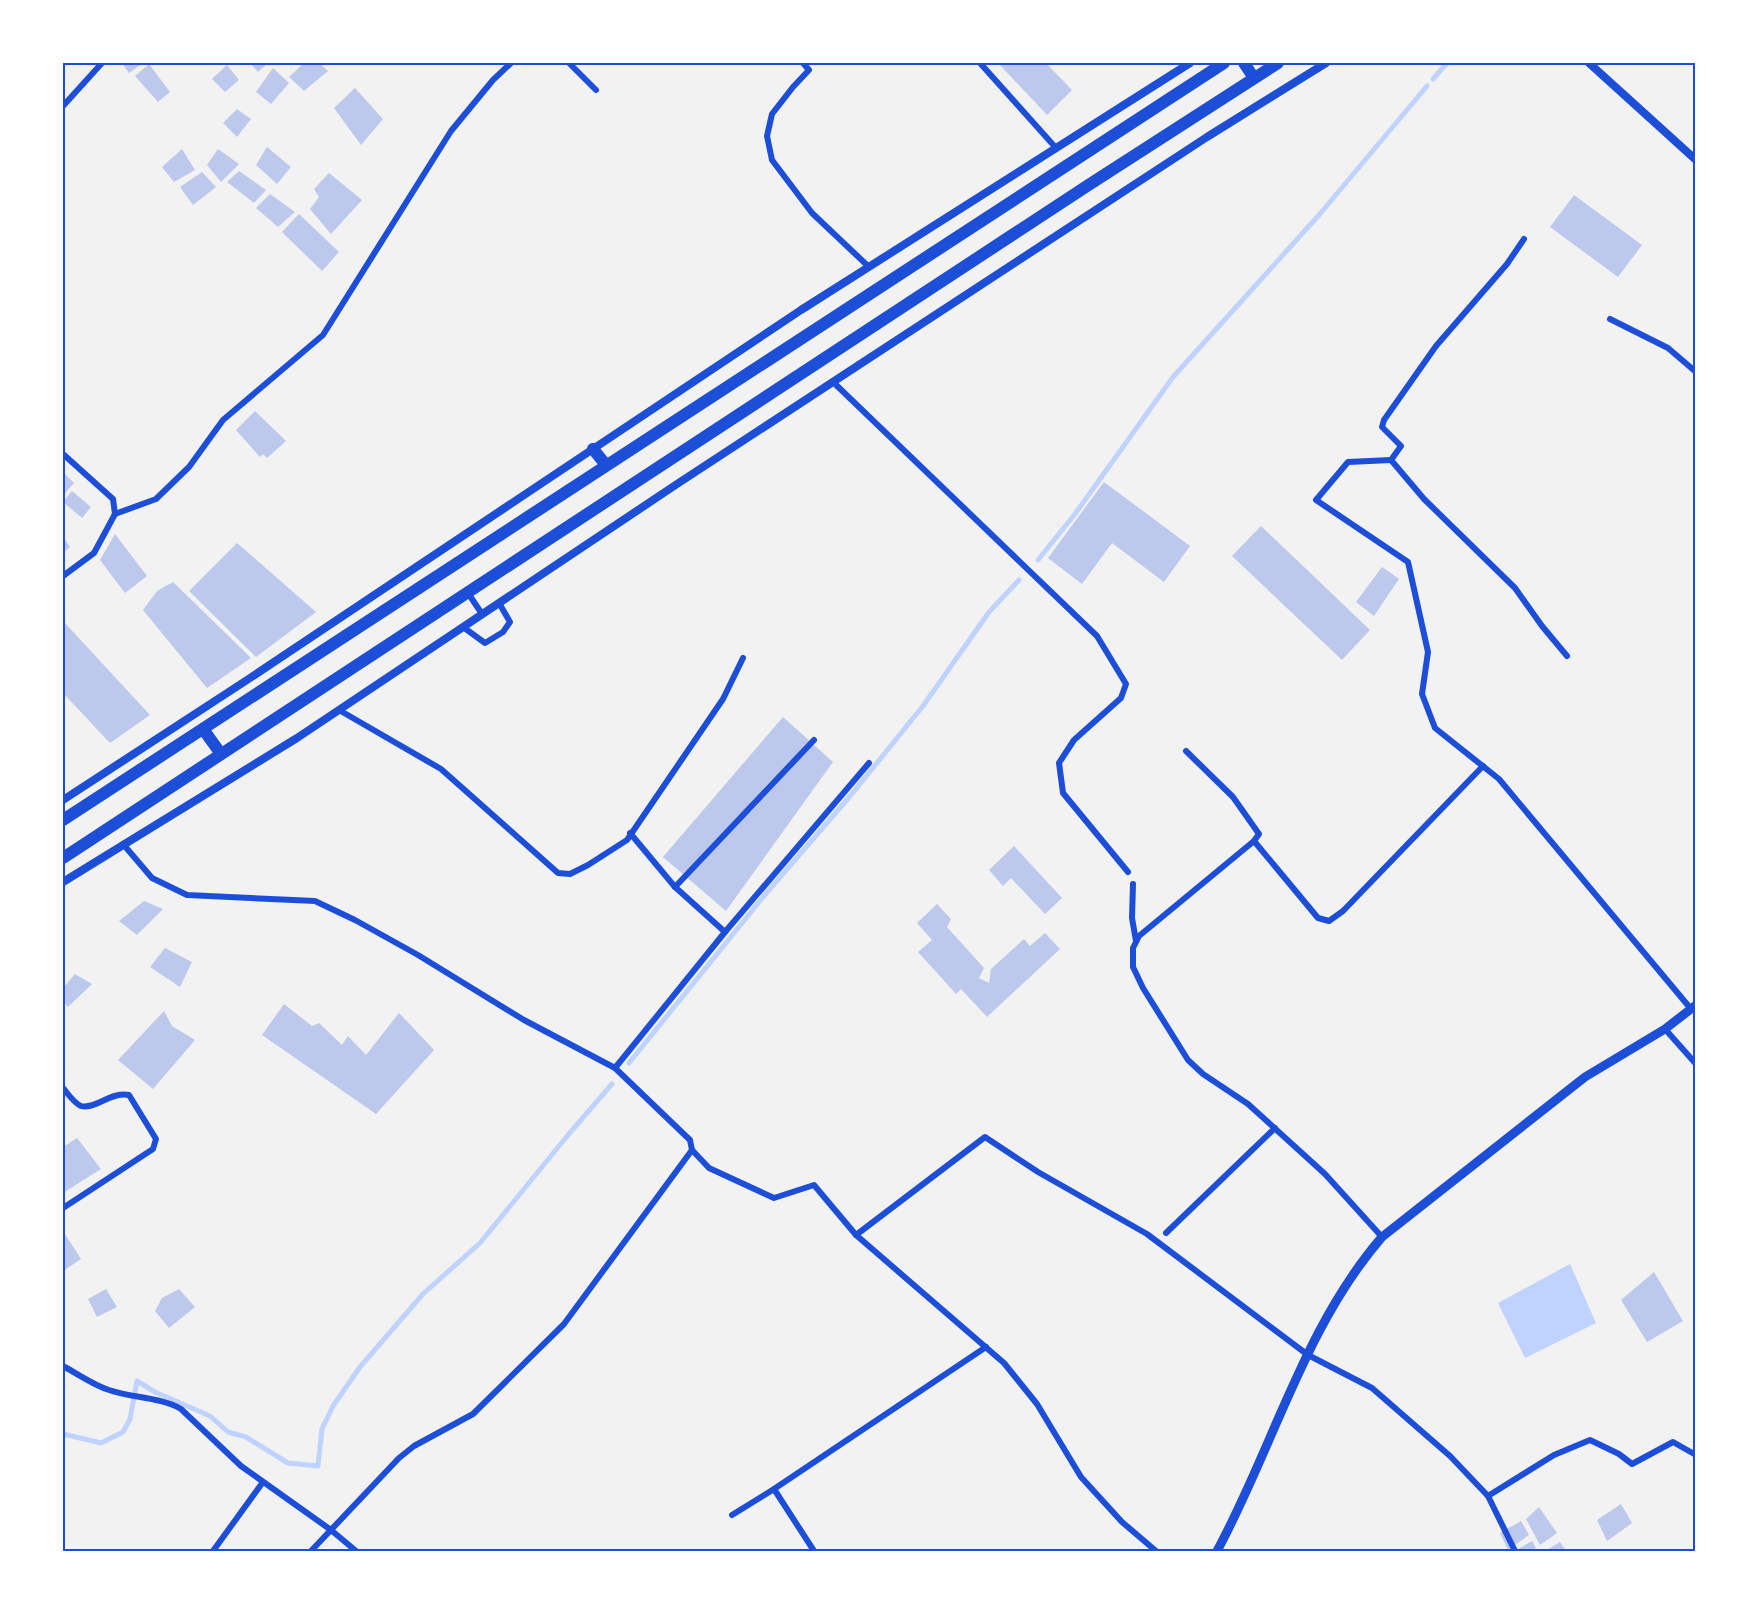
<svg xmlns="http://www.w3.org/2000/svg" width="1759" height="1614" font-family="Overpass,sans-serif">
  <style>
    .water { fill: #bfd3fe }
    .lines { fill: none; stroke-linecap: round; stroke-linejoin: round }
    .stream { stroke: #bfd3fe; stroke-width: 5 }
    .building { fill: #bdc9ec }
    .minor { stroke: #1d4ed8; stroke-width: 6 }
    .tertiary { stroke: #1d4ed8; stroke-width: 8 }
    .secondary { stroke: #1d4ed8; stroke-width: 9 }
    .trunk { stroke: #1d4ed8; stroke-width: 12 }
    .neatline { fill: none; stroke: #1d4ed8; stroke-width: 2 }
  </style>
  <rect width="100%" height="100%" fill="#f2f2f2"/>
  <polygon class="water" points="1570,1264 1596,1323 1525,1358 1498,1303"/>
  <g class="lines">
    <g class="stream">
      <polyline points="1433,79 1447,63"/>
      <polyline points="1038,560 1075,514 1173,377 1319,215 1427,86"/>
      <polyline points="629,1063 763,897 851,795 923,706 989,612 1019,580"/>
      <polyline points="63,1434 101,1443 123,1432 130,1419 137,1381 155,1392 210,1416 228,1432 246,1437 288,1463 318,1466 322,1429 333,1406 360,1367 423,1294 480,1243 568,1135 612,1084"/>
    </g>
  </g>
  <g class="building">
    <polygon points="122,63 143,63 129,73"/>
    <polygon points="250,63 268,63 258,72"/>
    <polygon points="304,63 319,63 328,71 304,91 289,77"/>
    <polygon points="998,63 1046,63 1072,90 1047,115"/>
    <polygon points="149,64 170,92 158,102 135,76"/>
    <polygon points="227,65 239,80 225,92 212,79"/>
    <polygon points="273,68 289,83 271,104 256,92"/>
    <polygon points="355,88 383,119 361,145 334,108"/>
    <polygon points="237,109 251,119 237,137 223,123"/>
    <polygon points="267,147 291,167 277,184 256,165"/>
    <polygon points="182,149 195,170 174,182 162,167"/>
    <polygon points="218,149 239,164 221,182 207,165"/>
    <polygon points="239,171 266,190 254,203 227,182"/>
    <polygon points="202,172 216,187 193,205 180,187"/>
    <polygon points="329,173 362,200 331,234 310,209 319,197 314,189"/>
    <polygon points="270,194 295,212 278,227 256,208"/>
    <polygon points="1574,195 1642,245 1618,277 1550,227"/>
    <polygon points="299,214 339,252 322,271 282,232"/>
    <polygon points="255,411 286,441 267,458 263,454 260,457 236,430"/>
    <polygon points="63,472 74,483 63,495"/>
    <polygon points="1104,482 1190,546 1164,582 1112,543 1082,584 1048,558"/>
    <polygon points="72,491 91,507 82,518 63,502"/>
    <polygon points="1261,526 1370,630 1342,660 1232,556"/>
    <polygon points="115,534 147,576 125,593 100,560"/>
    <polygon points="63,537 70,547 63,553"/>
    <polygon points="237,543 316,612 256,657 189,591"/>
    <polygon points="1382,567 1399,579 1374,616 1356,602"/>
    <polygon points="173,582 251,658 207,688 143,610 157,591"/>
    <polygon points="63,621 150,715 110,743 63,693"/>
    <polygon points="783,717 833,762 726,911 663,857"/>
    <polygon points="1014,846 1062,898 1045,914 1011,878 1003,886 989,870"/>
    <polygon points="144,901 163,909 137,935 119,921"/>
    <polygon points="937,904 951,919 947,927 984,968 979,978 989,983 991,969 1024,939 1030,946 1045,933 1060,949 987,1017 961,989 956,994 918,952 932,940 917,923"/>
    <polygon points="165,948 192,962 180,987 150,967"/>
    <polygon points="75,974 92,984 68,1007 63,1001 63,988"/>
    <polygon points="284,1004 312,1026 319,1023 342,1045 348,1036 366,1055 399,1013 434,1050 376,1114 262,1035"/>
    <polygon points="164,1011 172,1026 195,1040 153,1089 118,1060"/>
    <polygon points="77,1138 101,1169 63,1193 63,1147"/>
    <polygon points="63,1231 81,1259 63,1271"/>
    <polygon points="1654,1272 1683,1321 1647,1342 1621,1300"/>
    <polygon points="106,1289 117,1307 97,1317 88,1299"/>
    <polygon points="179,1289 195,1307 169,1328 155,1311 162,1298"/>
    <polygon points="1621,1504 1632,1523 1607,1541 1597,1520"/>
    <polygon points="1539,1507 1557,1533 1540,1545 1526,1519"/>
    <polygon points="1521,1521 1529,1535 1508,1550 1500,1533"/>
    <polygon points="1532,1541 1536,1548 1531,1551 1520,1551 1518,1549"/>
    <polygon points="1560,1542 1566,1551 1545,1551"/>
  </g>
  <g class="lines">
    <g class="minor">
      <polyline points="569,63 596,90"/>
      <polyline points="803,63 809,70 793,87 772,114 767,136 772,160 812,213 869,267"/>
      <polyline points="980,63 1056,148"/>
      <polyline points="63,106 102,63"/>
      <polyline points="1524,239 1507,264 1436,346 1384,420 1382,427 1401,446 1391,460 1424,499 1515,588 1542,626 1567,656"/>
      <polyline points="1610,319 1668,348 1696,372"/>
      <polyline points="833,382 1097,636 1126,684 1121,698 1074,740 1059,763 1063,793 1128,872"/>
      <polyline points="63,454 113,499 115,514 94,553 63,576"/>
      <polyline points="1391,460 1348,462 1316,500 1408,562 1428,652 1422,694 1435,728 1499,779 1691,1009"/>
      <polyline points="115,514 156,499 189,467 223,420 323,335 451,131 493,80 511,63"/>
      <polyline points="468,593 482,614"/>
      <polyline points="463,627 485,643 503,632 510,622 499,603"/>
      <polyline points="339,710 441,769 558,873 570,874 588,865 627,840 723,699 743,658"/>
      <polyline points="1186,751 1233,797 1259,834 1254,841 1139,936 1133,948 1133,967 1143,988 1188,1060 1203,1074 1248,1104 1325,1174 1382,1237"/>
      <polyline points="630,833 675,887 725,932 869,763"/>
      <polyline points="1254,841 1318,918 1329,921 1343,911 1483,766"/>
      <polyline points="123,844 152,878 187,895 315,901 355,920 418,955 524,1020 615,1068 690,1140 692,1150"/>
      <polyline points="1133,884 1132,918 1136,941"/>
      <polyline points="675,887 814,740"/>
      <polyline points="1665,1029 1696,1064"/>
      <polyline points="615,1068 725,932"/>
      <path d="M63 1088C68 1094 74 1103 81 1106 94 1110 112 1091 129 1095L156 1139 153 1149 63 1208"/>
      <polyline points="692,1150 709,1168 774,1198 814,1185 856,1235 1004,1363 1037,1404 1081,1477 1122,1522 1156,1551"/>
      <polyline points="1166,1233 1275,1128"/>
      <polyline points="856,1235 985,1137 1038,1172 1147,1234 1308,1355 1372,1388 1450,1456 1488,1496 1554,1455 1590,1440 1619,1454 1632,1464 1673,1442 1696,1455"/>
      <path d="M63 1366C78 1374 93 1385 109 1390 132 1398 160 1397 181 1409L241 1466 331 1530 356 1551"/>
      <polyline points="774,1489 814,1551"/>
      <polyline points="1488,1496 1515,1551"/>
      <polyline points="732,1515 774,1489 986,1347"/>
      <polyline points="213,1551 263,1482"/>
      <polyline points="311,1551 399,1458 414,1446 473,1414 564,1324 692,1150"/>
    </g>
    <g class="tertiary">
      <polyline points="1589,63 1696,160"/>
      <polyline points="63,800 247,680 801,310 1190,63"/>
      <polyline points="63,882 297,738 677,484 1207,137 1326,63"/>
    </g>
    <path class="secondary" d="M1217 1551C1273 1448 1304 1327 1382 1237L1585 1077 1665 1029 1696 1005"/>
    <g class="trunk">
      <polyline points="1244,63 1254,78"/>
      <polyline points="593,449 606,465"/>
      <polyline points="203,729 221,754"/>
      <polyline points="63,820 1224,63"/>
      <polyline points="63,858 1087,186 1278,63"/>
    </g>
  </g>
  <rect width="1759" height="1614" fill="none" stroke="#ffffff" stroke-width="129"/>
  <rect x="64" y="64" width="1630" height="1486" class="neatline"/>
</svg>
